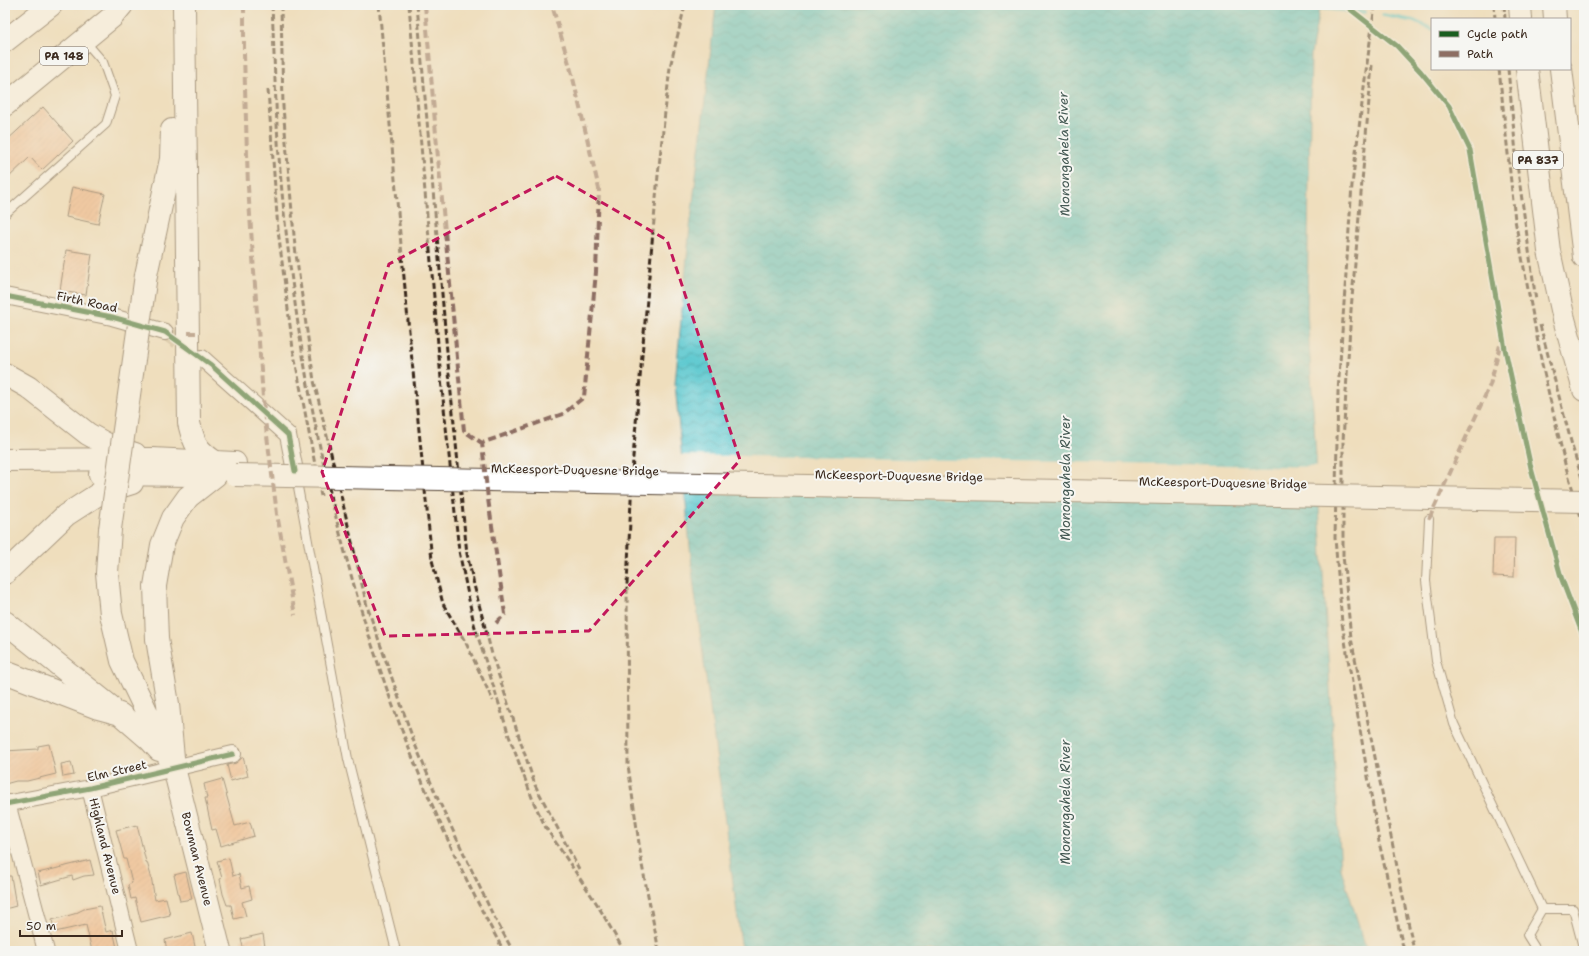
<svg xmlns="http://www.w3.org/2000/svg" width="1589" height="956" font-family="'Shantell Sans',sans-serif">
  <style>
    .water { fill: url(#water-waves); stroke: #4a7976 }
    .pier { fill: #efdebd }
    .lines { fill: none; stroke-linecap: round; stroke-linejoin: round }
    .stream { stroke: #5ac8cf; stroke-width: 4 }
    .building { fill: url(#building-hatch) }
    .street-tunnel { stroke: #cbba9d; stroke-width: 16; stroke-dasharray: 16 8; stroke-linecap: butt }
    .lane-casing { stroke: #564536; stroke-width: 10 }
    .street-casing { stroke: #564536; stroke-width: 18 }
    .secondary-casing { stroke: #564536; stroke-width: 24 }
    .primary-casing { stroke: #564536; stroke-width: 24 }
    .lane { stroke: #fff; stroke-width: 8 }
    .street { stroke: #fff; stroke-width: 16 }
    .secondary { stroke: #fff; stroke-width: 22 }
    .primary { stroke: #fff; stroke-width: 22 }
    .rail { stroke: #3b2a1e; stroke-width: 3; stroke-dasharray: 6 3; stroke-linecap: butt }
    .primary-bridge-casing { stroke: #564536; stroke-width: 24; stroke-linecap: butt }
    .primary-bridge { stroke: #fff; stroke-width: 22 }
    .quiet { stroke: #8d6e63; stroke-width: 4; stroke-dasharray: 8 4; stroke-linecap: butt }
    .cycleway-casing { stroke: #f6f6f2; stroke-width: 8 }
    .cycleway { stroke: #1b5e20; stroke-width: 5 }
    .marked { fill: none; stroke: #c2185b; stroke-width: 3; stroke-dasharray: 8 5; stroke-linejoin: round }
    .labels { text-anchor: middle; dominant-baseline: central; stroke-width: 4; stroke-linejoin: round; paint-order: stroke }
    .shield { fill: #f6f6f2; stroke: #73675e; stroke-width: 1 }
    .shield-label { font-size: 11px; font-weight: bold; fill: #3b2a1e }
    .street-label { font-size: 12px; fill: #3b2a1e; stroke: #f6f6f2 }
    .water-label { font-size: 13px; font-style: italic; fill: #445953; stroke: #f6f6f2 }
  </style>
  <defs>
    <pattern id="water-waves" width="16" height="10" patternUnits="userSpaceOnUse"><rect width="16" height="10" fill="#5ac8cf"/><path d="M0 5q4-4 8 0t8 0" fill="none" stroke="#4ca3a7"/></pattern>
    <pattern id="building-hatch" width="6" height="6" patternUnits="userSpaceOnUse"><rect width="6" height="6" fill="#f2af80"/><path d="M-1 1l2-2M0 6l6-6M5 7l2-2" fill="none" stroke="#c58f68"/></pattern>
  </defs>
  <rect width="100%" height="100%" fill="#f6f6f2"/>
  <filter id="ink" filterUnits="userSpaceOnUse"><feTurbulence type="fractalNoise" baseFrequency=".025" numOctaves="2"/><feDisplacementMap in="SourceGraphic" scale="8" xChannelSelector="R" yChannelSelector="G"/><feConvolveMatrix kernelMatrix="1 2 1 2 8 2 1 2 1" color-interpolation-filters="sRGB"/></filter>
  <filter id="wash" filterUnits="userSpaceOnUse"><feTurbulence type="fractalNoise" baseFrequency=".012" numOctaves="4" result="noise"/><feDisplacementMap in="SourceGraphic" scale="16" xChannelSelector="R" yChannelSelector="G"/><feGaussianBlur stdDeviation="0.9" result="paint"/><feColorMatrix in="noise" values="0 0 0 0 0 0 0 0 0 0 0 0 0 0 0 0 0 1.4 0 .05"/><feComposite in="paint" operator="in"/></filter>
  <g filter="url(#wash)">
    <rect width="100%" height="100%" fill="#efdebd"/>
    <polygon class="water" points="716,5 1320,5 1311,54 1307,309 1341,869 1367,951 742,951 693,579 675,384 689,236"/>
    <polygon class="pier" points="680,455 1318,467 1320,504 683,493"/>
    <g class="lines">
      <g class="stream">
        <polyline points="1319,8 1365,12"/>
        <polyline points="1383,15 1414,21 1432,29"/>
      </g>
    </g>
    <g id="blocks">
      <g class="building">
        <polygon points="43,107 73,141 42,170 30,157 5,181 5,142"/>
        <polygon points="72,187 105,194 98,224 66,217"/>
        <polygon points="66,250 92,254 86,295 60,291"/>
        <polygon points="1494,538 1515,538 1514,577 1493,576"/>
        <polygon points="49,744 56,774 27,781 16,781 5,784 5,751 38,749 38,746"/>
        <polygon points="243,757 248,776 231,781 227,765 236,763"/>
        <polygon points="71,762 74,775 63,777 61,764"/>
        <polygon points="222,779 235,826 250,822 254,836 221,846 216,829 212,830 205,798 207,798 204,784"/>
        <polygon points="137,825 146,862 147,862 151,876 155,900 166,898 170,915 141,922 135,898 131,899 128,885 132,883 126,859 124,859 116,830"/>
        <polygon points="229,858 233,876 239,874 242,888 249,886 252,899 242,902 246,916 234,919 231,905 227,905 223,894 220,879 222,878 217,861"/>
        <polygon points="90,860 94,875 84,876 73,880 72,876 41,885 38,873"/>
        <polygon points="186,872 192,899 180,901 174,875"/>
        <polygon points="5,876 11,876 16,906 5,909"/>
        <polygon points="100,906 106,932 113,930 117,948 106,951 92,951 86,925 55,932 52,920 74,914 84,909"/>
        <polygon points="192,933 196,951 167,951 165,940"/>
        <polygon points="263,934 265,947 244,951 241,939"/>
      </g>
    </g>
  </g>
  <g filter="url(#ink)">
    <use href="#blocks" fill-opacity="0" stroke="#564536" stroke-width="1"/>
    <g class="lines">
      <polyline class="street-tunnel" points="165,332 194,353"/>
      <defs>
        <g id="lane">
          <polyline points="5,214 106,124 115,96 103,62 84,40"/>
          <polyline points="296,476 348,759 396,951"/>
          <polyline points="1429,519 1426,581 1436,661 1454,724 1542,909"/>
          <polyline points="1537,951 1527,935 1542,909 1573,909 1584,951"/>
        </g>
        <g id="street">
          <polyline points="5,296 112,317 165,332"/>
          <polyline points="202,358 288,435 295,471"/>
          <polyline points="90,788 130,951"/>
          <polyline points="7,803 46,951"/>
          <polyline points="5,804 90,788 233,754"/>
        </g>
        <polyline id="secondary" points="174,768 220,951"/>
        <g id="primary">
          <path d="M184 5 189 423C194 444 197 450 215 462"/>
          <polyline points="1520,5 1521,19"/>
          <polyline points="1554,5 1555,19"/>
          <polyline points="5,41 51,5"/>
          <polyline points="1527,69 1549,251 1564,319 1584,390"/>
          <polyline points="1561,69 1584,257"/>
          <polyline points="5,105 112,17 122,5"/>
          <polyline points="146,275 171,159 172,130"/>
          <polyline points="5,374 28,387 88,434 110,446 135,454"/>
          <polyline points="5,460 152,459 235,463"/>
          <polyline points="100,474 195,475"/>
          <polyline points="110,529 107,573 111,614 122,661 168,756"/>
          <polyline points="5,573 66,515 100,493 132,483"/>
          <polyline points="5,622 110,706"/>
          <polyline points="5,672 98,708 120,714 150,740 159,750"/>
          <polyline points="174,768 168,704 157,639 155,586 162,545 173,518 188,497 216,475"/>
        </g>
      </defs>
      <use href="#lane" class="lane-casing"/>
      <use href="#street" class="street-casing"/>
      <use href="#secondary" class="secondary-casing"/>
      <use href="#primary" class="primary-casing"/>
      <use href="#lane" class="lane"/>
      <use href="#street" class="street"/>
      <use href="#secondary" class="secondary"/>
      <use href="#primary" class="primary"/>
      <g class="rail">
        <path d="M272 5C275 71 276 137 283 202 304 418 353 630 442 827 461 869 481 911 504 951"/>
        <polyline points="281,5 283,107 295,247 314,381 367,606 414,742 437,797 493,915 513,951"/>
        <polyline points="379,5 408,321 432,560 443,604 466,643 493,701"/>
        <polyline points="409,5 441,379 459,551 474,624 509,736 534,803 546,828 597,904 624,951"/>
        <polyline points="417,5 448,363 467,554 474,585 493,658 535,785 579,869"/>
        <polyline points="1375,5 1366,71 1352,185 1338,392 1335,538 1342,623 1379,842 1404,951"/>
        <polyline points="1494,5 1495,19"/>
        <polyline points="1504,5 1505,19"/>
        <polyline points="1372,65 1351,310 1343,441 1343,555 1351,638 1414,951"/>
        <polyline points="1499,69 1515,220 1542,364 1565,464 1584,527"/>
        <polyline points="1508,69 1517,164 1536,301"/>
        <polyline points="268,90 278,230 293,349 321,496"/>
        <polyline points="1540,325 1573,449 1584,485"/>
        <polyline points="659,951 642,865 628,765 627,585 633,457 658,175 670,67 685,5"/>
      </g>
      <defs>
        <g id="primary-bridge">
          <polyline points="235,475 1584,501"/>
          <polyline points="110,529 146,275"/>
        </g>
      </defs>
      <use href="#primary-bridge" class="primary-bridge-casing"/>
      <use href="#primary-bridge" class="primary-bridge"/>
      <g class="quiet">
        <polyline points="244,5 244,54 248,187 264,412 277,514 295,615"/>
        <polyline points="425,5 438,158 464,431 482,443"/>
        <polyline points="188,333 197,333"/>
        <polyline points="1429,519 1490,385 1501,341"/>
        <polyline points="496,623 505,614 488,499 482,443 563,414 584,397 596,272 599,189 572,74 552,5"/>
      </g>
      <defs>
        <g id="cycleway">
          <polyline points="1345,5 1397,46 1421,72 1449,106 1470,150 1505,349 1531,468 1561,577 1584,638"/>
          <polyline points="5,296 112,317 165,332 211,365 288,435 295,471"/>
          <polyline points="5,804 90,788 233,754"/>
        </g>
      </defs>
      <use href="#cycleway" class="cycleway-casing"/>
      <use href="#cycleway" class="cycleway"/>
    </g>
  </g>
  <path d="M0 0H1589V956H0ZM556 176 667 240 740 460 589 631 385 636 322 472 389 264Z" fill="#efdebd" fill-opacity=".55" fill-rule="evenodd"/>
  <path class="marked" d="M556 176 667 240 740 460 589 631 385 636 322 472 389 264Z"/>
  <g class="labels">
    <g class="shield">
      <rect x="40" y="47" width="48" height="18" rx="3"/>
      <rect x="1513" y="151" width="50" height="18" rx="3"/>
    </g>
    <g class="shield-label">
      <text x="64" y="56">PA 148</text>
      <text x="1538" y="160">PA 837</text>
    </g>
    <g class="street-label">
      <text transform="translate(87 302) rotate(12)">Firth Road</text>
      <text transform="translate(575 470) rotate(1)">McKeesport-Duquesne Bridge</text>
      <text transform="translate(899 476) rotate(1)">McKeesport-Duquesne Bridge</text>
      <text transform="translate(1223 483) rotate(1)">McKeesport-Duquesne Bridge</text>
      <text transform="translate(117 771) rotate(-13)">Elm Street</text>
      <text transform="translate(105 846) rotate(76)">Highland Avenue</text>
      <text transform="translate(197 859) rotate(76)">Bowman Avenue</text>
    </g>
    <g class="water-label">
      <text transform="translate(1064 154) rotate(-91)">Monongahela River</text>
      <text transform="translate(1065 478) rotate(-90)">Monongahela River</text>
      <text transform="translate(1065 802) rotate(-90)">Monongahela River</text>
    </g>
  </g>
  <rect width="1589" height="956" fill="none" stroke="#f6f6f2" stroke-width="20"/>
  <rect x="1431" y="18" width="140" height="52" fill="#f6f6f2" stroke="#aba49d"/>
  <rect x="1439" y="31" width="20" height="6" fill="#1b5e20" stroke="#aba49d"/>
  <text x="1467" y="38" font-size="12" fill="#3b2a1e">Cycle path</text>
  <rect x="1439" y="51" width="20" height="6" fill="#8d6e63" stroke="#aba49d"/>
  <text x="1467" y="58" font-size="12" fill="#3b2a1e">Path</text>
  <path d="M20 930v6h102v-6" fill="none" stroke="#3b2a1e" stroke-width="2"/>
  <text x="26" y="930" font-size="12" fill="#3b2a1e" stroke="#f6f6f2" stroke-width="3" paint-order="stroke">50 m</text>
</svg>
